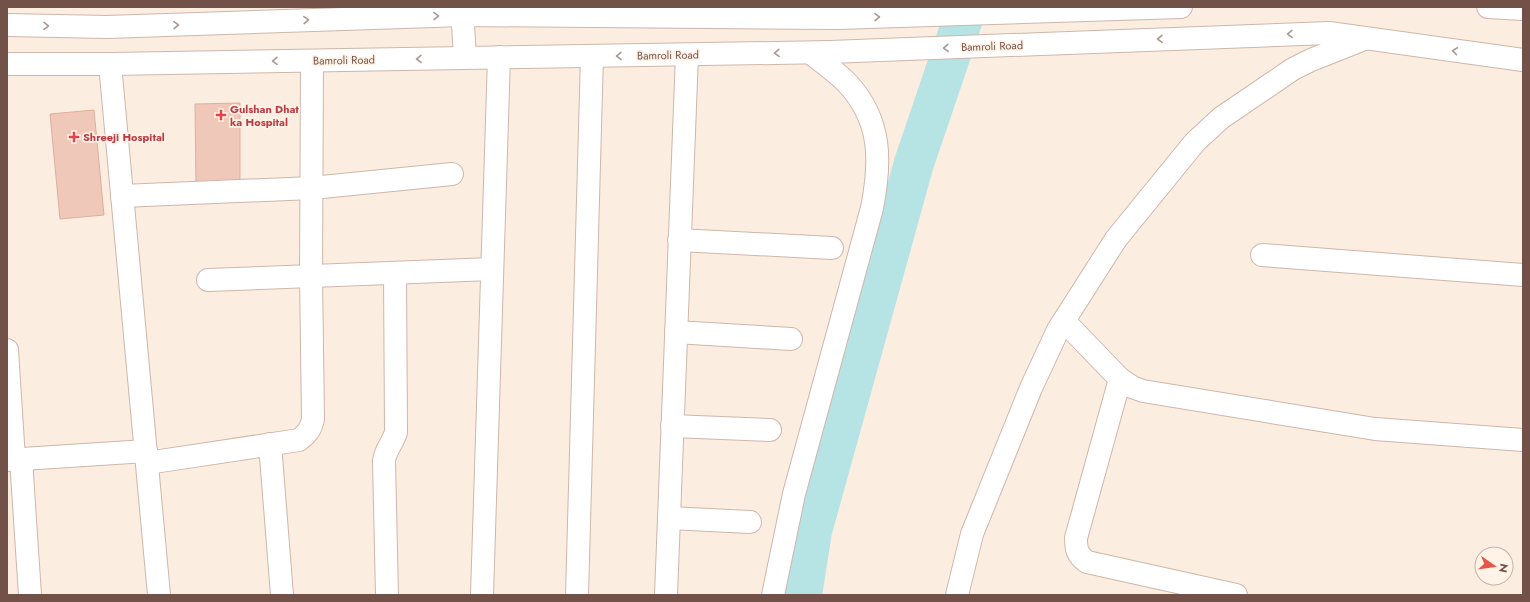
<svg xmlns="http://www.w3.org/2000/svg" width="1530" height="602" font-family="Jost,sans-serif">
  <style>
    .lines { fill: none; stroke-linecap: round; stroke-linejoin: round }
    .river { stroke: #b6e3e4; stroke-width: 40 }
    .building { fill: #f0c8b9; stroke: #e2ad9a }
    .minor-casing { stroke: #ceb6ab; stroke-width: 24 }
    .minor { stroke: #fff; stroke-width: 22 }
    .oneway { stroke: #aa9791 }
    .health-dot { fill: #e0444e; stroke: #fff2e6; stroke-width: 1.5 }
    .labels { text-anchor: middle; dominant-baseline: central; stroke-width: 3.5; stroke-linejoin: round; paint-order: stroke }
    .street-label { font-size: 11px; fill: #725248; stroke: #fff2e6 }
    .health-label { font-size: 11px; font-weight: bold; fill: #be3a42; stroke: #fff2e6; text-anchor: start }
  </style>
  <rect width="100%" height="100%" fill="#fbeee1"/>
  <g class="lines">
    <polyline class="river" points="802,595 812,531 914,163 967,7"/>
  </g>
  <g class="building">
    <polygon points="240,103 240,185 196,186 195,104"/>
    <polygon points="94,110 104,215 60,219 50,114"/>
  </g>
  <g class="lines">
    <defs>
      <g id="minor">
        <polyline points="462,7 465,58"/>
        <polyline points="1488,7 1523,9"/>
        <polyline points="7,25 107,27 463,15 838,18 1181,7"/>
        <polyline points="7,64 110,64 830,52 1329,33 1523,60"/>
        <polyline points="110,64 159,595"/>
        <polyline points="122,196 312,188 452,174"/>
        <polyline points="679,240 832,248"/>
        <polyline points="1262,255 1523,275"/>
        <polyline points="208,280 492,269"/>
        <polyline points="1064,321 1120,379 1132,387 1143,391 1375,429 1523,440"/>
        <polyline points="676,332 791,339"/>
        <polyline points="7,350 14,459"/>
        <path d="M1120 379 1076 538C1076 549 1077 555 1087 562L1236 595"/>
        <polyline points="672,426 770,430"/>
        <polyline points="270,444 282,595"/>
        <polyline points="21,459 30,595"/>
        <polyline points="7,460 146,451"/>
        <path d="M147 463 299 440C307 434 311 429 313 419L311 276 312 61"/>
        <polyline points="669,518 750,522"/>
        <path d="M387 595 384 461C385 450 393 443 396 432L395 273"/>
        <polyline points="482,595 499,57"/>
        <polyline points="577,595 592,56"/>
        <polyline points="666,595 687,55"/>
        <path d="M773 595 794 494 872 208C881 162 882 121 848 84 838 73 823 63 811 53"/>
        <polyline points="957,595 972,534 1031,388 1058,330 1116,239 1195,142 1221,118 1293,69 1311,60 1364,39"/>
      </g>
    </defs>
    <use href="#minor" class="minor-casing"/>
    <use href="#minor" class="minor"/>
  </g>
  <defs><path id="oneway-chevron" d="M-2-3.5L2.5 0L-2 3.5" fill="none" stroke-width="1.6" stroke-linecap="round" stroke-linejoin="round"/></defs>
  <g class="oneway">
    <use href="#oneway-chevron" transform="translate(436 16) rotate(-2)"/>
    <use href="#oneway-chevron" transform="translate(877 17) rotate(-2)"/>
    <use href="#oneway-chevron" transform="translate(306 20) rotate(-2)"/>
    <use href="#oneway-chevron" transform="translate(176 25) rotate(-2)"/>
    <use href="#oneway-chevron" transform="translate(46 26) rotate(1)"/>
    <use href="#oneway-chevron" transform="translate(1290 34) rotate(178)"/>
    <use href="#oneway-chevron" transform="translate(1160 39) rotate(178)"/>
    <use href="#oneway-chevron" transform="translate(946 48) rotate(178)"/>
    <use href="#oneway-chevron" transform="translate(1455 51) rotate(-172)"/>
    <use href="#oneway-chevron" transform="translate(777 53) rotate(179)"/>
    <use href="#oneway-chevron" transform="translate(619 56) rotate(179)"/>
    <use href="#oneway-chevron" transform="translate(419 59) rotate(179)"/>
    <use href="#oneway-chevron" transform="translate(275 61) rotate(179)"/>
  </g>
  <g class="health-dot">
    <path d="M219 109h4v4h4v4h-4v4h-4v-4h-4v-4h4z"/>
    <path d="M72 131h4v4h4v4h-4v4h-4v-4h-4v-4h4z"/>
  </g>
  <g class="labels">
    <g class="street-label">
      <text transform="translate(992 46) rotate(-2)">Bamroli Road</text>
      <text transform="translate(668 55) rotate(-1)">Bamroli Road</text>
      <text transform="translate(344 60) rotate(-1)">Bamroli Road</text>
    </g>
    <g class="health-label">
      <text x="230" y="109">Gulshan Dhat<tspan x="230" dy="13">ka Hospital</tspan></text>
      <text x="83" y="137">Shreeji Hospital</text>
    </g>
  </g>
  <rect width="1530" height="602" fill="none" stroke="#725248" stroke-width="16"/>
  <g transform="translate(1494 566) rotate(103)"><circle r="19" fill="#fff2e6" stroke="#c7b2a7"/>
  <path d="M0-3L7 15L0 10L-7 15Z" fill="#e35848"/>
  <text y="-6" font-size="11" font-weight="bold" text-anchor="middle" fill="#725248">N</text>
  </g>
</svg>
